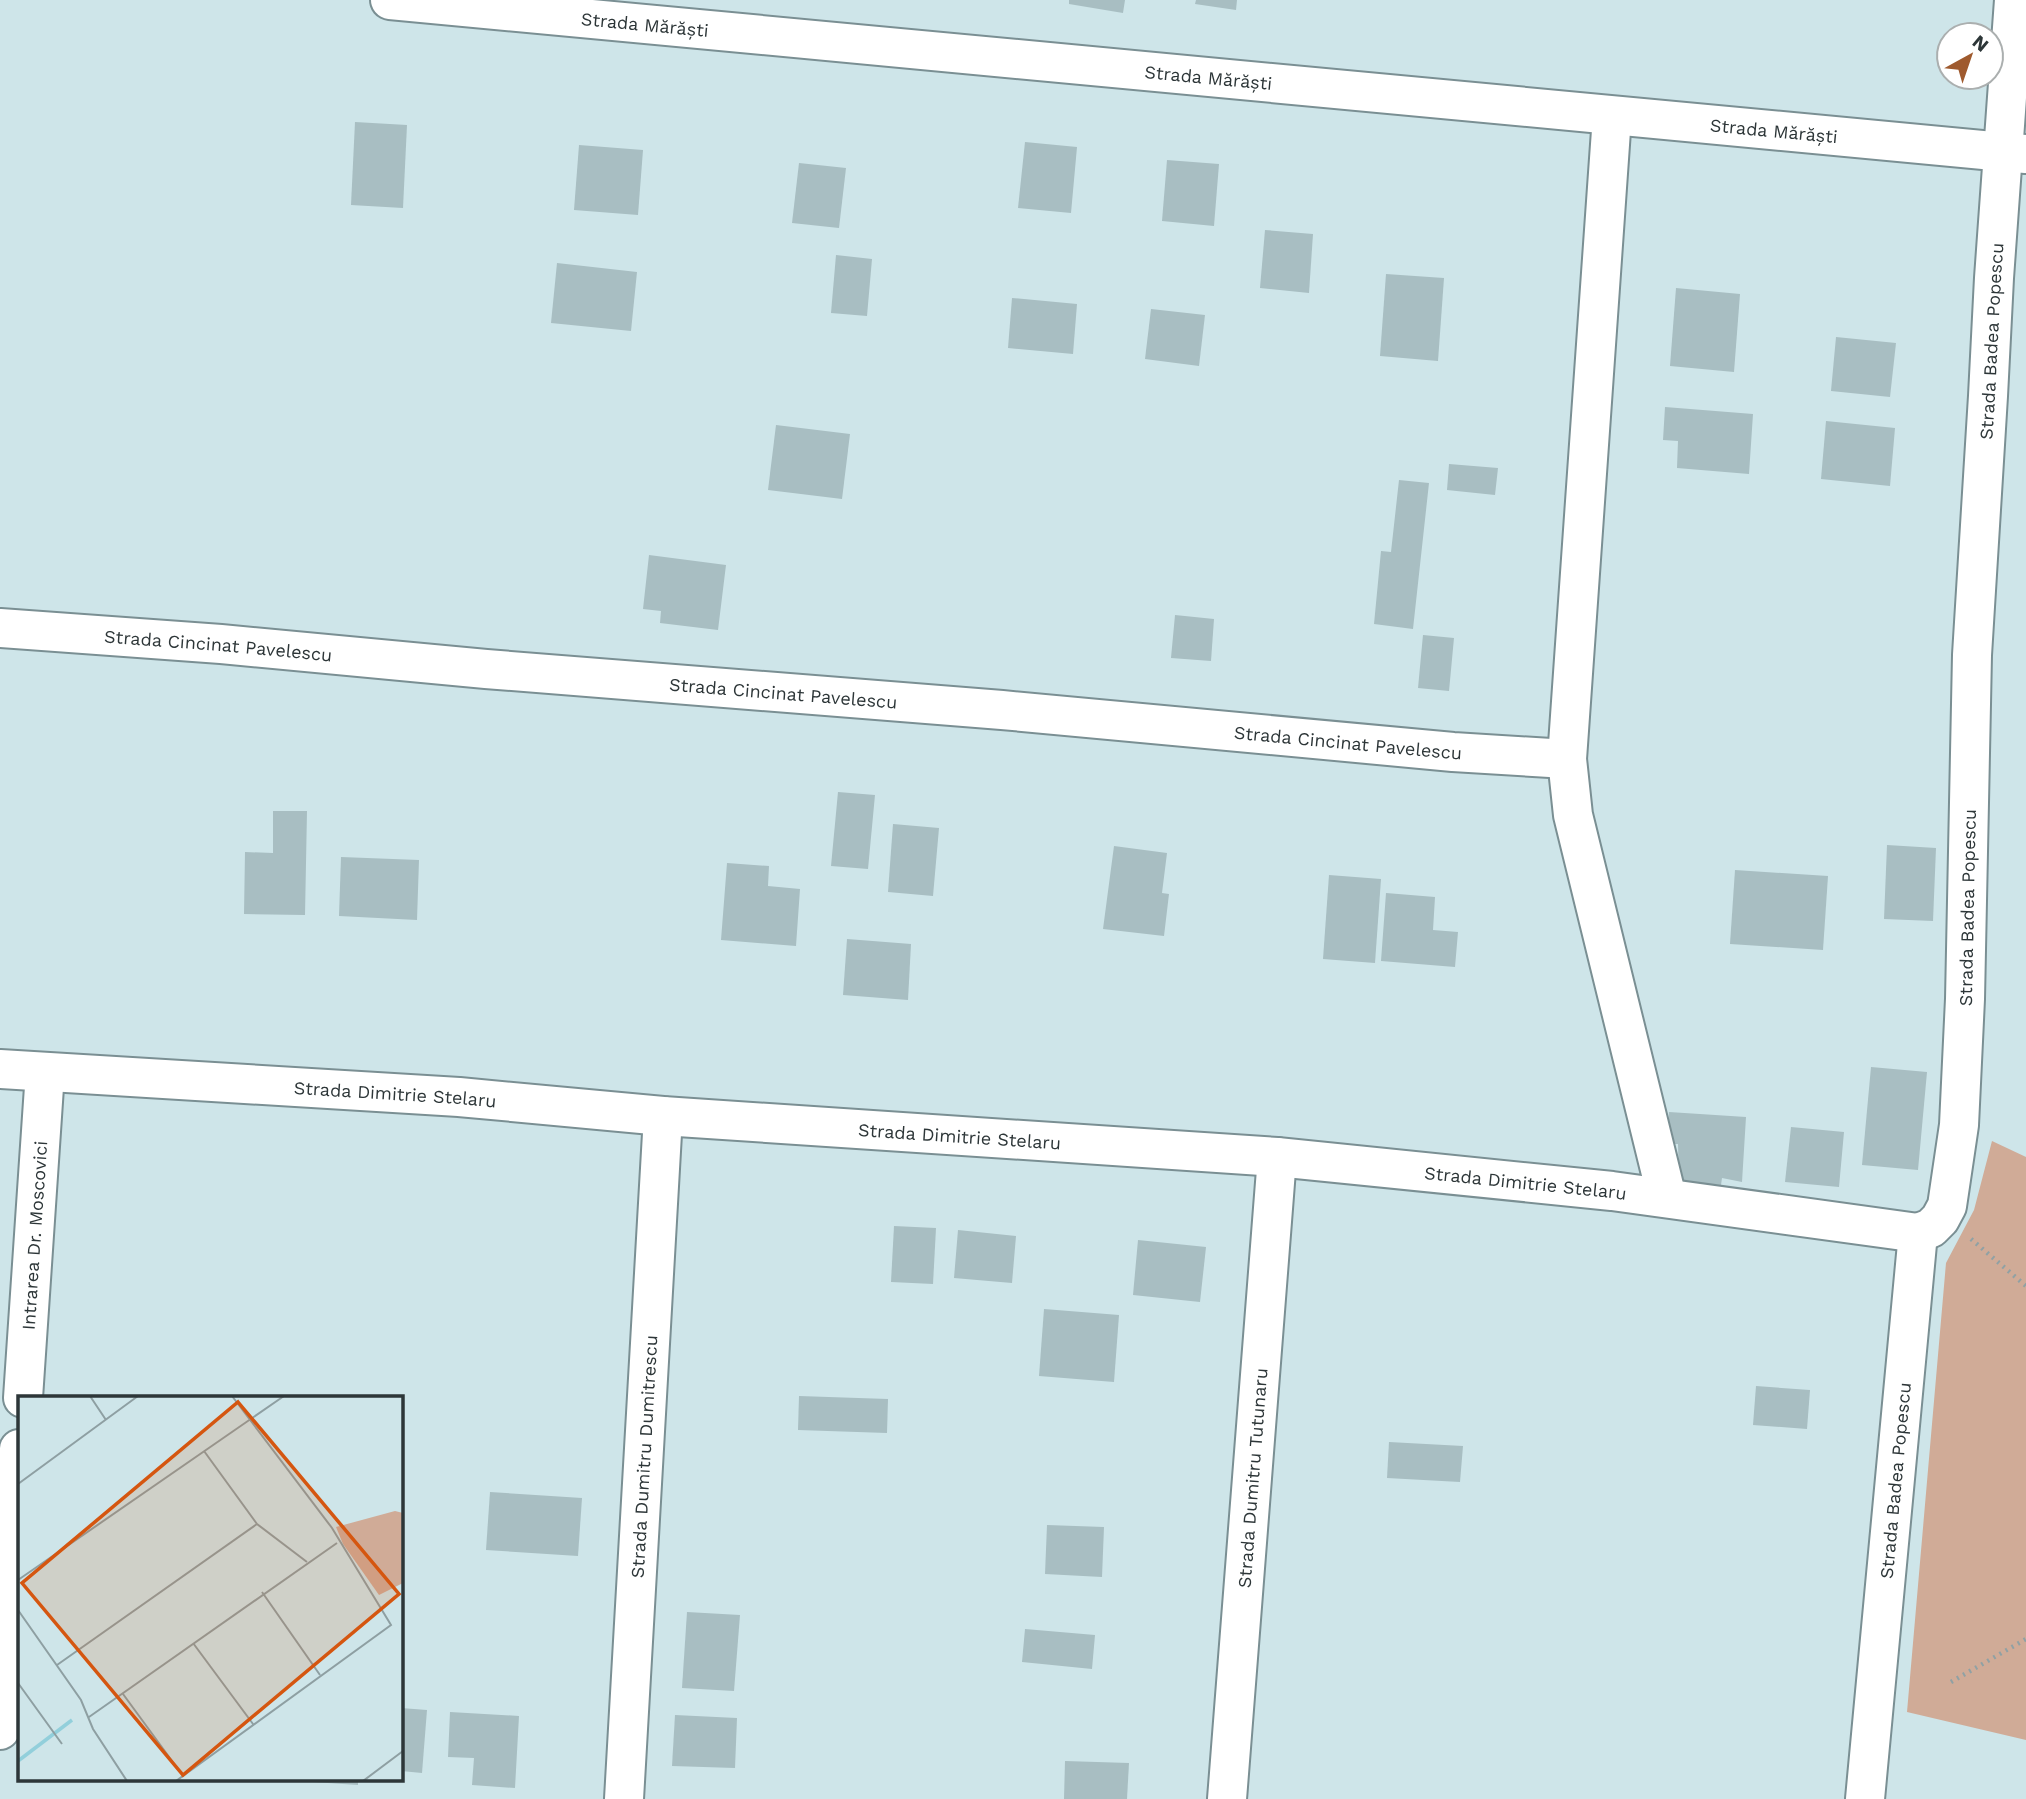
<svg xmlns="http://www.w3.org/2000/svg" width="2026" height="1799" font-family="'Work Sans',sans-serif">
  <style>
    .green { fill: #d0ab97 }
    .building { fill: #a8bec2 }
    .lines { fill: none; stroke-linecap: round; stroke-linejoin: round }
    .minor-casing { stroke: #7a8f93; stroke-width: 42 }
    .path { stroke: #90a1a4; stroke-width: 4.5; stroke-dasharray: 2 5; stroke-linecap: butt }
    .minor { stroke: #fff; stroke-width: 38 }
    .labels { text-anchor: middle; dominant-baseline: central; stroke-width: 5; stroke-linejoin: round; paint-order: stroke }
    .street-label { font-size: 18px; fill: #2d3638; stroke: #fff }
    .inset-river { fill: none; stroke: #92cfdb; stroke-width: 3.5 }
    .inset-road { fill: none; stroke: #8e9fa2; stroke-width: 2 }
    .view { fill: #d55610; fill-opacity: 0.15; stroke: #d55610; stroke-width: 3.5 }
    .inset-edge { fill: none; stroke: #2d3638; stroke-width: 3.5 }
  </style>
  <rect width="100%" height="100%" fill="#cee5e9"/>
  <polygon class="green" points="1992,1141 2026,1157 2026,1740 1907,1712 1946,1263 1974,1210"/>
  <g class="building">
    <polygon points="1069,0 1125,0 1123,13 1069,4"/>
    <polygon points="1196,0 1237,0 1236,10 1195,4"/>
    <polygon points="355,122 407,125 403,208 351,205"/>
    <polygon points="1025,142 1077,147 1071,213 1018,208"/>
    <polygon points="579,145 643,150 638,215 574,210"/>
    <polygon points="1167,160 1219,164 1214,226 1162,221"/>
    <polygon points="799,163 846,168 839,228 792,223"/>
    <polygon points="1265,230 1313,234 1309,293 1260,288"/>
    <polygon points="836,255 872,259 867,316 831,313"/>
    <polygon points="557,263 637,272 631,331 551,323"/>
    <polygon points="1386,274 1444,278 1438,361 1380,356"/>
    <polygon points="1676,288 1740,294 1734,372 1670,366"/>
    <polygon points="1012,298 1077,304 1073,354 1008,348"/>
    <polygon points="1151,309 1205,315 1199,366 1145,359"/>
    <polygon points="1836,337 1896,343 1890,397 1831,391"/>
    <polygon points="1665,407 1753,414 1749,474 1677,468 1678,441 1663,440"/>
    <polygon points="1826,421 1895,428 1890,486 1821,479"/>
    <polygon points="776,425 850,434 842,499 768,490"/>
    <polygon points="1449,464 1498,468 1495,495 1447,490"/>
    <polygon points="1399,480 1429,483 1413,629 1374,624 1381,551 1391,552"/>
    <polygon points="649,555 726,565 718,630 660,623 661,611 643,609"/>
    <polygon points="1175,615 1214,619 1211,661 1171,658"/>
    <polygon points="1423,635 1454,638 1449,691 1418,688"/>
    <polygon points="838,792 875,795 868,869 831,866"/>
    <polygon points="273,811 307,811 305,915 244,914 245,852 273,853"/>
    <polygon points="893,824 939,828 933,896 888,892"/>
    <polygon points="1887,845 1936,848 1933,921 1884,919"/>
    <polygon points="1114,846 1167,853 1162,893 1169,894 1164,936 1103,929"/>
    <polygon points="341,857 419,860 417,920 339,916"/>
    <polygon points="727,863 769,866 768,886 800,889 796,946 721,940"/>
    <polygon points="1735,870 1828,876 1823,950 1730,944"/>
    <polygon points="1329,875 1381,879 1375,963 1323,959"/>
    <polygon points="1386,893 1435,897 1433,930 1458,932 1455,967 1381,961"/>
    <polygon points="847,939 911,944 908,1000 843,995"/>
    <polygon points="1871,1067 1927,1072 1918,1170 1862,1165"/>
    <polygon points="1669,1112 1746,1117 1742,1182 1722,1178 1721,1185 1679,1182 1678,1144 1667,1144"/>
    <polygon points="1791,1127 1844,1132 1839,1187 1785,1182"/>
    <polygon points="894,1226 936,1228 933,1284 891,1282"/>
    <polygon points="958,1230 1016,1236 1012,1283 954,1278"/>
    <polygon points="1138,1240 1206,1247 1200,1302 1133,1295"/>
    <polygon points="1044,1309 1119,1315 1114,1382 1039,1376"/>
    <polygon points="1756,1386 1810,1390 1807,1429 1753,1425"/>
    <polygon points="799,1396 888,1399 887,1433 798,1430"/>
    <polygon points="1389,1442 1463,1446 1460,1482 1387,1478"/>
    <polygon points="490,1492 582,1498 578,1556 486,1550"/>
    <polygon points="1047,1525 1104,1527 1102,1577 1045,1574"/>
    <polygon points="687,1612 740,1615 734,1691 682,1688"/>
    <polygon points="1025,1629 1095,1635 1092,1669 1022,1662"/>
    <polygon points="401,1708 427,1710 422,1773 401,1771"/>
    <polygon points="450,1712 519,1716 515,1788 472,1785 474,1758 448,1757"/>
    <polygon points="675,1715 737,1718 735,1768 672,1766"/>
    <polygon points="1065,1761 1129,1763 1127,1799 1064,1799"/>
    <polygon points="313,1780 358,1780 358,1785 313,1782"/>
  </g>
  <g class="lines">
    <defs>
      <g id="minor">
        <path id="s1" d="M390 0 2026 154"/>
        <polyline points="1612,116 1567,759 1573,815 1667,1198"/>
        <path id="s2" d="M0 628 221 644 486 669 1002 710 1453 752 1567 759"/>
        <path id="s3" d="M0 1069 459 1097 663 1116 1277 1157 1612 1191 1918 1233"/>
        <path id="s4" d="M1918 1233 1931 1228 1940 1219 1947 1206 1959 1125 1965 999 1972 655 1988 396 1994 278 2014 0"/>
        <path id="s5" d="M23 1398 45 1072"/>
        <polyline points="0,1730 19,1449"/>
        <path id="s6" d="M624 1799 663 1116"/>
        <path id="s7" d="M1227 1799 1277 1157"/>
        <path id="s8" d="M1865 1799 1918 1233"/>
      </g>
    </defs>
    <use href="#minor" class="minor-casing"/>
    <g class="path">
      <polyline points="1971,1239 2026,1286"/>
      <polyline points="1951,1682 2026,1639"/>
    </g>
    <use href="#minor" class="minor"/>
  </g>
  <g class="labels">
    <g class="street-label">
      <text stroke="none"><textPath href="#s1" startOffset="256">Strada Mărăști</textPath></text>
      <text stroke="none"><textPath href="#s1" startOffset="822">Strada Mărăști</textPath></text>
      <text stroke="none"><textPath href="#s1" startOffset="1390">Strada Mărăști</textPath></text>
      <text stroke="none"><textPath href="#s4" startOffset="908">Strada Badea Popescu</textPath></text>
      <text stroke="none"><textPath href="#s2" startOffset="219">Strada Cincinat Pavelescu</textPath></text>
      <text stroke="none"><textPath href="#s2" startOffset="786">Strada Cincinat Pavelescu</textPath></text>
      <text stroke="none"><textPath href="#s2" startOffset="1353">Strada Cincinat Pavelescu</textPath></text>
      <text stroke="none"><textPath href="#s4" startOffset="341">Strada Badea Popescu</textPath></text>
      <text stroke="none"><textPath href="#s3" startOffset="396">Strada Dimitrie Stelaru</textPath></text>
      <text stroke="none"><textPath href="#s3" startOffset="962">Strada Dimitrie Stelaru</textPath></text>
      <text stroke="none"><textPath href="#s3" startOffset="1530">Strada Dimitrie Stelaru</textPath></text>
      <text stroke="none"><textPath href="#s5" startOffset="163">Intrarea Dr. Moscovici</textPath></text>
      <text stroke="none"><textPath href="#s6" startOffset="343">Strada Dumitru Dumitrescu</textPath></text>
      <text stroke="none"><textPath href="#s7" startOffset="322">Strada Dumitru Tutunaru</textPath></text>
      <text stroke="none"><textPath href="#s8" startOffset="320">Strada Badea Popescu</textPath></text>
    </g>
  </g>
  <g transform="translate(18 1396)">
    <rect width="385" height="385" fill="#cee5e9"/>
    <path d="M377 115 385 117V187L361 199 325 148 318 131Z" fill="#d0ab97"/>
    <path class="inset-river" d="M0 365 54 324"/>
    <path class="inset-road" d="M72 0 88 24M186 55 239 128 289 166M0 88 120 0M0 184 266 0M244 196 302 279M0 214 63 304 75 333 109 385M175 247 235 328M39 269 239 128M0 287 44 348M105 298 165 380M71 321 319 147M158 385 373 229 314 132 214 0M345 385 385 355"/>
    <path class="view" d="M220 6 381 198 165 379 4 187Z"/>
    <rect width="385" height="385" class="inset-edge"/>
  </g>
  <g transform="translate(1970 56) rotate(40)"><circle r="33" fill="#ffffff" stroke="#abafaf" stroke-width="2"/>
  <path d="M0-5L12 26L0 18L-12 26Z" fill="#9f5a2e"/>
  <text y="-10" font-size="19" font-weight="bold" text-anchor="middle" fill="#2d3638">N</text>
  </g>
</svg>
